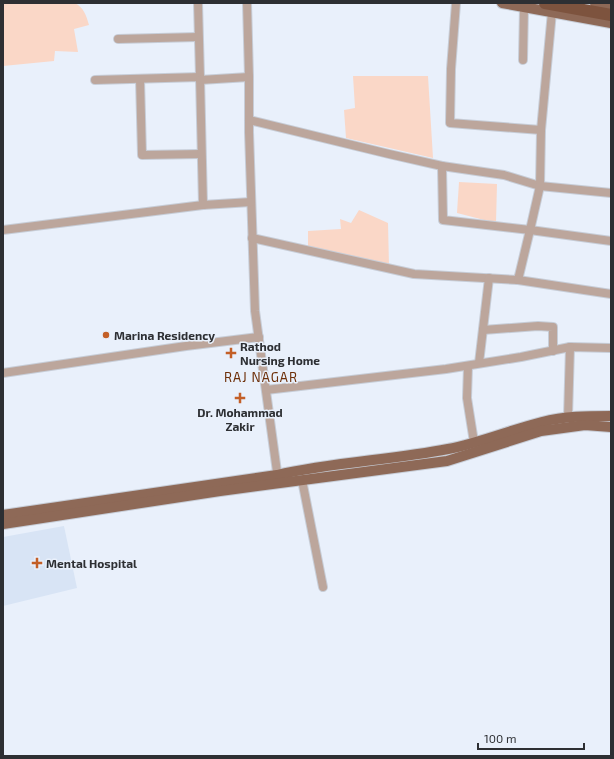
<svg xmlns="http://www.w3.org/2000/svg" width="614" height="759" font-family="'Exo 2',sans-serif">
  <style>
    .built { fill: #d8e4f5 }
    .green { fill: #fad7c7 }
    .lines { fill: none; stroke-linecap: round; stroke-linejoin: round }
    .minor-casing { stroke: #c7cdd7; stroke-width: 10 }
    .major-casing { stroke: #c7cdd7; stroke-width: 12 }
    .highway-casing { stroke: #c7cdd7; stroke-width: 14 }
    .minor { stroke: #bca69c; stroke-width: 8 }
    .major { stroke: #8e6957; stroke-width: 10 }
    .highway { stroke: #7d533e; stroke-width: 12 }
    .poi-dot { fill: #c35f27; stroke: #e9f0fb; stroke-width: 1.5 }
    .labels { text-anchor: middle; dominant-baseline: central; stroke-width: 3; stroke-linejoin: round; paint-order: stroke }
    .poi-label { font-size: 12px; font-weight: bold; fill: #2d2f33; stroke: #e9f0fb; text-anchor: start }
    .neighbourhood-label { font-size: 13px; letter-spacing: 1px; fill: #6d2f09; stroke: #e9f0fb }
  </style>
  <rect width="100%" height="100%" fill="#e9f0fb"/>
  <polygon class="built" points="64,526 77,588 3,606 3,537"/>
  <g class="green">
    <path d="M3 3H75C84 8 86 15 89 25L74 29 78 52 55 51 54 61 3 66Z"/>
    <polygon points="353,76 428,76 433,158 346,138 344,110 355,108"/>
    <polygon points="459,182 497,184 496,223 457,213"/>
    <polygon points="359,210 388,223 389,266 308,249 308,231 341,229 340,219 351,223"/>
  </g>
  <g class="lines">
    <defs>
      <g id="minor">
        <polyline points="198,3 200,77"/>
        <polyline points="247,3 249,77 249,132 255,311 278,479"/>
        <polyline points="456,3 451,69 450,123 541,130"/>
        <polyline points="118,39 198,37"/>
        <polyline points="523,60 524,7"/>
        <polyline points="140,79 142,155 201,154"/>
        <polyline points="95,80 200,77 203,205"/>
        <polyline points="200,80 249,77"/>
        <polyline points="249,120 389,154 442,166 504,175 540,186 611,193"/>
        <polyline points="442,166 443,220 530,230 540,186 541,130 552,12"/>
        <polyline points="3,230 203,205 251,202"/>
        <polyline points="252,238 414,274 518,280 530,230 611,241"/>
        <polyline points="518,280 611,294"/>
        <polyline points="483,330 538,326 553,327 553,351"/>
        <polyline points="479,363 489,278"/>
        <polyline points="468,366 467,398 474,442"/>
        <polyline points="3,373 186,346 259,337"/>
        <polyline points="266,390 446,369 521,357 570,347 611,348"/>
        <polyline points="568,417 570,347"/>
        <polyline points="302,480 323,587"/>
      </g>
      <g id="major">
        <polyline points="502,3 611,23"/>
        <polyline points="595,3 611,6"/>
        <path d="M3 515 277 475C333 462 392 460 448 449 480 443 510 430 542 422 565 416 587 416 611 416"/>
        <polyline points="3,524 220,491 447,461 541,431 585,425 611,427"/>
      </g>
      <polyline id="highway" points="545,3 611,15"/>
    </defs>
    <use href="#minor" class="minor-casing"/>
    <use href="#major" class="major-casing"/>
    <use href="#highway" class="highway-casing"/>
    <use href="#minor" class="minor"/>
    <use href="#major" class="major"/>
    <use href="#highway" class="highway"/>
  </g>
  <g class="poi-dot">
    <circle cx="106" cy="335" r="4"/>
    <path d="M229 347h4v4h4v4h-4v4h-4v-4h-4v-4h4z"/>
    <path d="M238 392h4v4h4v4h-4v4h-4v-4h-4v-4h4z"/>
    <path d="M35 557h4v4h4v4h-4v4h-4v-4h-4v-4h4z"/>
  </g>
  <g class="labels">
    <g class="poi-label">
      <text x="114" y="335">Marina Residency</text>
      <text x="240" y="346">Rathod<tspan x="240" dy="14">Nursing Home</tspan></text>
      <text x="240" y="412" text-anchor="middle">Dr. Mohammad<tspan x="240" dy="14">Zakir</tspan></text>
      <text x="46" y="563">Mental Hospital</text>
    </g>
    <g class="neighbourhood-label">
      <text x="261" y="377">RAJ NAGAR</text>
    </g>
  </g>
  <rect width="614" height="759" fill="none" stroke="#2d2f33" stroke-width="8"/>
  <path d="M478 743v6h106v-6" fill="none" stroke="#2d2f33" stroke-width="2"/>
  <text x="484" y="743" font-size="12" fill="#2d2f33" stroke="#e9f0fb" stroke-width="3" paint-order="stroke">100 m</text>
</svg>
